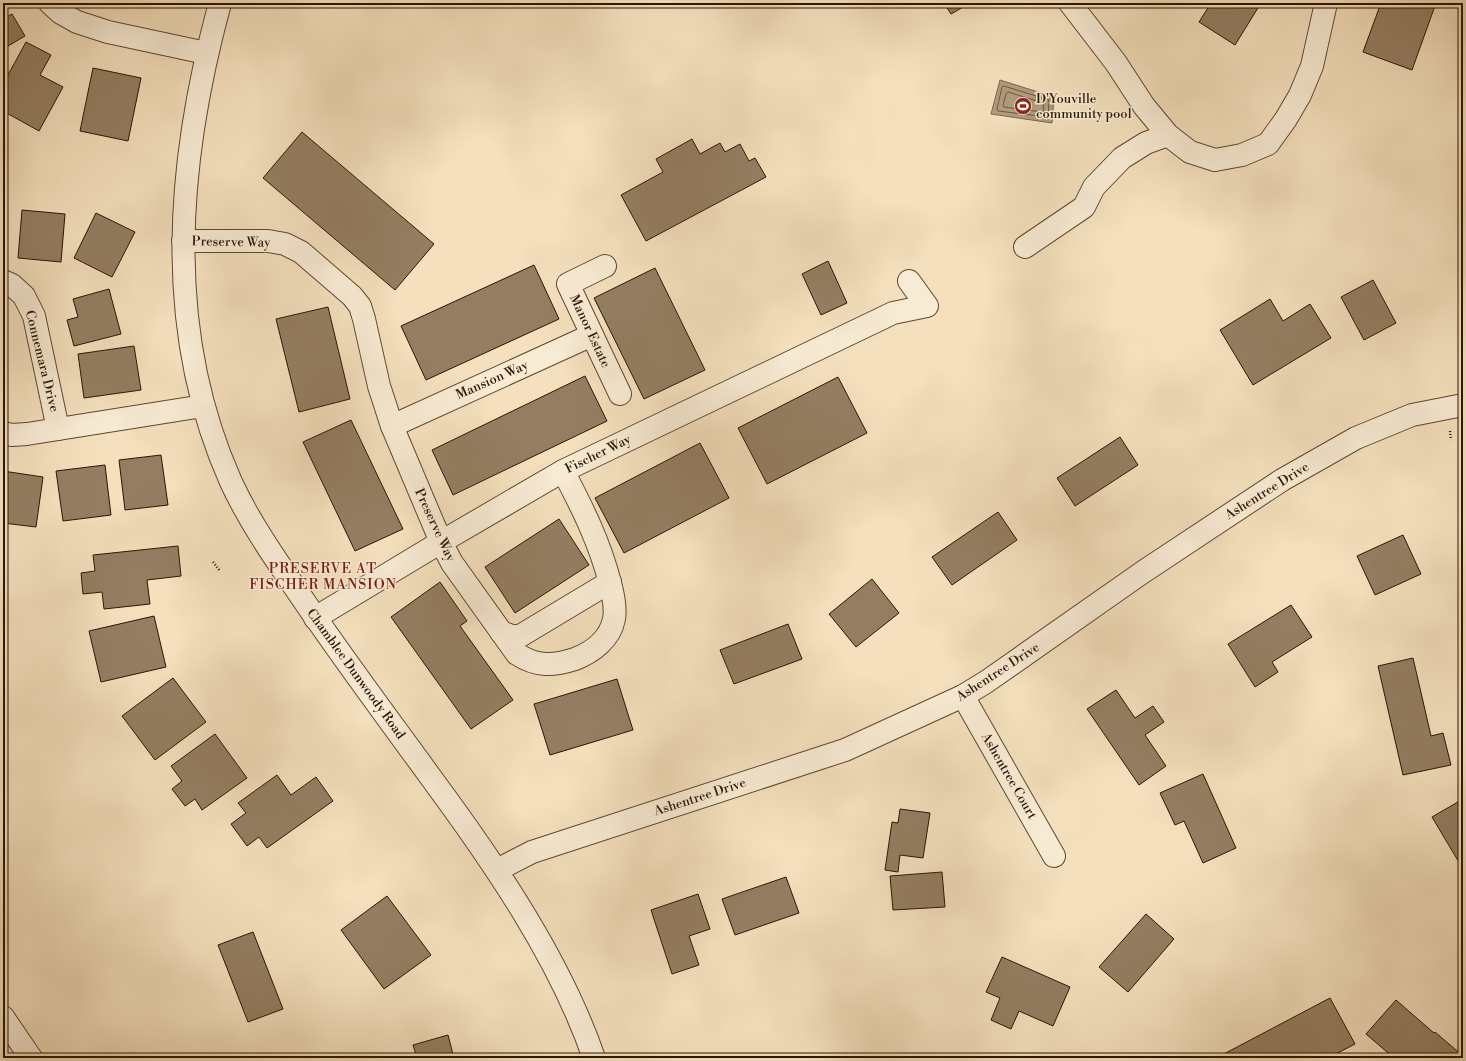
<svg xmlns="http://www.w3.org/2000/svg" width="1466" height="1061" font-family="'Libre Bodoni',serif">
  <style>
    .water { fill: #b09b7d; stroke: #7b654b }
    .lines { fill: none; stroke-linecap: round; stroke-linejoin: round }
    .shore { stroke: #6e583e; stroke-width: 1 }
    .building { fill: #947e62; stroke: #2c1400 }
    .minor-casing { stroke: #5e472f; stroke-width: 24 }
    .path { stroke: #2c1400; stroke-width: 2.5; stroke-dasharray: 1 2; stroke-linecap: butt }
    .minor { stroke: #f8ebd4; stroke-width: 22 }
    .labels { text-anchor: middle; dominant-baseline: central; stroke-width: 3; stroke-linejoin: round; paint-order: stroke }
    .poi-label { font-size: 13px; fill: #2c1400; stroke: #f8ebd4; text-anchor: start }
    .street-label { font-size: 13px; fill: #2c1400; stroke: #f8ebd4 }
    .neighbourhood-label { font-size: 14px; letter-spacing: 1px; fill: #7a1f14; stroke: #f8ebd4 }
  </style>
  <rect width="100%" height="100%" fill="#f4e0bd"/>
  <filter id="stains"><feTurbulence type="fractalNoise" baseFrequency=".005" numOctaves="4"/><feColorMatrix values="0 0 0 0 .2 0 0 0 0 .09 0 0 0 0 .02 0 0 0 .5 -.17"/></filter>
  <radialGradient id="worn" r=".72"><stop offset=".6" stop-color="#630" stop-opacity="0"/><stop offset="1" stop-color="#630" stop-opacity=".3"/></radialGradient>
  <polygon class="water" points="1000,80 1054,97 1052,123 991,114"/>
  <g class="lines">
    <g class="shore">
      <polygon points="1004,86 1049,100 1048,117 998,111 997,109 1002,87"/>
      <polygon points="1008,92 1043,103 1044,111 1042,112 1004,107 1003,105 1006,94"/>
    </g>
  </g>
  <g class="building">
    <polygon points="944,3 970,3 951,14"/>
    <polygon points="1211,3 1261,3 1235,45 1199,22"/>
    <polygon points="1381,3 1436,3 1412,70 1363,52"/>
    <polygon points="12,14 25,36 3,49 3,19"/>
    <polygon points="26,42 51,55 40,75 63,87 39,131 3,111 3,84"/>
    <polygon points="93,68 141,78 128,141 80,131"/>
    <polygon points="302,132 434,244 395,290 263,178"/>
    <polygon points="692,139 700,154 720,143 725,152 740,144 749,161 755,158 766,177 646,241 621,195 663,172 656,159"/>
    <polygon points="3,202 7,203 3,254"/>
    <polygon points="22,210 65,214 61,262 18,258"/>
    <polygon points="96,213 135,232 112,277 74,258"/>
    <polygon points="828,261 847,303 821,315 802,274"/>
    <polygon points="534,265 559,319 426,380 401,326"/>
    <polygon points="655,268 705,370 644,399 594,298"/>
    <polygon points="1373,280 1396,323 1364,340 1341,297"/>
    <polygon points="109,289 121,334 74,346 67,320 78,317 73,299"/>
    <polygon points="1270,299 1283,321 1310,304 1331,338 1253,385 1220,330"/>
    <polygon points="328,307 350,399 299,412 276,319"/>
    <polygon points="134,346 141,390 84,398 78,354"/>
    <polygon points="585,376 607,421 453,495 432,450"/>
    <polygon points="838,377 867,433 767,484 738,428"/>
    <polygon points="351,420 403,529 355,551 303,442"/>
    <polygon points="1120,437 1138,465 1075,506 1057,478"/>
    <polygon points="700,443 729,498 624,553 595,498"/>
    <polygon points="161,455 168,505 125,510 119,460"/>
    <polygon points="105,465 111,515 63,521 56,471"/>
    <polygon points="3,471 43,477 36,527 3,523"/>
    <polygon points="998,512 1017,540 952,585 932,557"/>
    <polygon points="559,519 589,565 515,613 485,567"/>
    <polygon points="1403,535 1421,574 1375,595 1357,556"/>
    <polygon points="178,546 181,576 147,580 150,604 104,609 102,592 83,594 81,573 95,571 93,555"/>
    <polygon points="872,579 899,613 856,647 829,614"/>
    <polygon points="440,582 467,621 460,626 513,700 471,729 391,617"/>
    <polygon points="1291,605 1312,637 1272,662 1278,672 1255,687 1228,644"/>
    <polygon points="154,616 166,667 101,682 89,631"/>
    <polygon points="788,624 802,659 734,684 720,650"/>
    <polygon points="1413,658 1431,736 1443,733 1451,765 1403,775 1378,666"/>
    <polygon points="173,678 206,722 155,760 122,716"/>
    <polygon points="617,679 633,730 550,755 534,704"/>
    <polygon points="1116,690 1135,718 1153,706 1164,722 1145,735 1166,766 1139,785 1087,709"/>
    <polygon points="215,734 247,778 202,810 195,799 185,806 172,789 182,781 171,766"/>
    <polygon points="1203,774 1236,848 1203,863 1184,821 1175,825 1160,793"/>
    <polygon points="277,775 291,795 316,777 333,801 267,848 259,837 247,846 231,824 246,813 238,803"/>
    <polygon points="1463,799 1463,869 1432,817"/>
    <polygon points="900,809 930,813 923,858 900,855 898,872 885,870 892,822 898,823"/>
    <polygon points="942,872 945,907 893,910 890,876"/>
    <polygon points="786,877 799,913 735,935 722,899"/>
    <polygon points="698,894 710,929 689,936 699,965 672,974 651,910"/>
    <polygon points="387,896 431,955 384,989 341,930"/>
    <polygon points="1146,914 1174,939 1128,992 1099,967"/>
    <polygon points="253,932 283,1009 248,1022 218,945"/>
    <polygon points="1002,957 1070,987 1053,1026 1019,1011 1011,1029 991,1020 1000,998 986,992"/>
    <polygon points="1330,998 1355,1044 1328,1058 1221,1058 1220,1056"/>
    <polygon points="1396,1000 1434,1033 1435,1032 1463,1056 1463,1058 1394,1058 1366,1034"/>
    <polygon points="448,1035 454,1058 417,1058 413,1045"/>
  </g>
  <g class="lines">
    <defs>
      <g id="minor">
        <polyline points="50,3 61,13 77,22 108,32 206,53"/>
        <path d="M220 3C177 161 162 328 231 482 249 521 274 557 298 592 341 656 387 717 432 779 494 863 560 959 594 1058"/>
        <polyline points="1070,3 1116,63 1144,106 1168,135 1190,152 1215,160 1242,155 1268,144 1286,119 1300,95 1312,66 1326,3"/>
        <path d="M183 241H268L285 244 301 252 352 296 360 306 364 319 379 386 392 426 441 542 452 563 517 654C537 667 553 666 575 659 593 652 610 639 614 619 616 608 613 594 610 583 600 543 582 507 563 471"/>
        <polyline points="1025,247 1084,207 1094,187 1122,158 1146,143 1168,135"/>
        <polyline points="605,266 568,284 620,394"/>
        <polyline points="3,281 12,285 24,296 34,316 58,429"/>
        <polyline points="392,426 592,335"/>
        <polyline points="3,433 12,435 27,434 203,406"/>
        <polyline points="315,618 441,542 563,471 893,313 927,306 909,281"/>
        <polyline points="501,632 512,636 520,636 610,582"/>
        <polyline points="963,696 1054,856"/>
        <polyline points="497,870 532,852 845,750 963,696 986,682 1143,572 1282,480 1356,438 1412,415 1463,405"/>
        <polyline points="3,1017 31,1058"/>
      </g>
    </defs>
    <use href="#minor" class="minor-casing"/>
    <g class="path">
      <polyline points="1450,431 1451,440"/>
      <polyline points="213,562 220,571"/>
    </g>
    <use href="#minor" class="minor"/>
  </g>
  <defs>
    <symbol id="stadium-disc" viewBox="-11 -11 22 22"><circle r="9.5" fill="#8f2418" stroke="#f8ebd4"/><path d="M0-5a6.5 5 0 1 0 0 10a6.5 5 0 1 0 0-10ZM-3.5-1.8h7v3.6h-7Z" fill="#fff"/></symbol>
  </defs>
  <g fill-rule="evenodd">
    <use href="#stadium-disc" x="1013" y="96" width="20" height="20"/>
  </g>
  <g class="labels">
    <g class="poi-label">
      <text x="1036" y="99">D'Youville<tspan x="1036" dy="15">community pool</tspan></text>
    </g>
    <g class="street-label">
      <text transform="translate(231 242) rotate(1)">Preserve Way</text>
      <text transform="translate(590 331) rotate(65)">Manor Estate</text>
      <text transform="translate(42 361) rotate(76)">Connemara Drive</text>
      <text transform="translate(492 380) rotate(-24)">Mansion Way</text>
      <text transform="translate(598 454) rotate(-26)">Fischer Way</text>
      <text transform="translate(1267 491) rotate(-32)">Ashentree Drive</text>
      <text transform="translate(435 525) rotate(65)">Preserve Way</text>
      <text transform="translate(998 672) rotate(-33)">Ashentree Drive</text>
      <text transform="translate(356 674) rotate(54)">Chamblee Dunwoody Road</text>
      <text transform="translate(1009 776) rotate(60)">Ashentree Court</text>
      <text transform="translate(700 797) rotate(-18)">Ashentree Drive</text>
    </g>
    <g class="neighbourhood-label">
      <text x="323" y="569">PRESERVE AT<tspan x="323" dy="16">FISCHER MANSION</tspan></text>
    </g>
  </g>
  <rect width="1466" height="1061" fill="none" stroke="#f4e0bd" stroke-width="16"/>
  <rect x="4" y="4" width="1458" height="1053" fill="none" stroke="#2c1400" stroke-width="2"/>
  <rect x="8" y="8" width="1450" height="1045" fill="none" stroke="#2c1400"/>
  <rect width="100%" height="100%" filter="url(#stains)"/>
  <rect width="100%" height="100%" fill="url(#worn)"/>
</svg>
